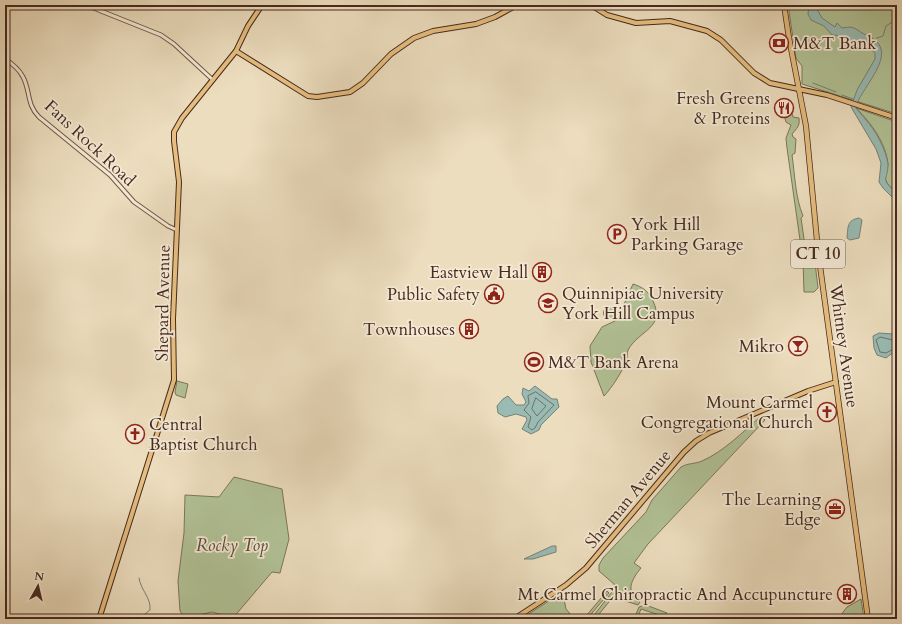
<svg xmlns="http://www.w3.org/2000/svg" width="902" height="624" font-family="Cardo,serif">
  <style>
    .green { fill: #b1c296; stroke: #7c765a }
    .water { fill: #99bbb3; stroke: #788177 }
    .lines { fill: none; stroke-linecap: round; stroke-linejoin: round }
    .shore { stroke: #707268; stroke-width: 1 }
    .stream { stroke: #788177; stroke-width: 1 }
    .minor-casing { stroke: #705746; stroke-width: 5 }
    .major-casing { stroke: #472a1e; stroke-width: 6 }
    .highway-casing { stroke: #472a1e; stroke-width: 6 }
    .minor { stroke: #f3e9d5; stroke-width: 3 }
    .major { stroke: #e6be7f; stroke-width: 4 }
    .highway { stroke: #e6be7f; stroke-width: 4.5 }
    .labels { text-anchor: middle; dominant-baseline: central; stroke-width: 3.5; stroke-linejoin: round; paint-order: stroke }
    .shield { fill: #f3e9d5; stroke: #7b6355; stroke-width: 1 }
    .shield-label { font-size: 16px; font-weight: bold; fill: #472a1e }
    .poi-label { font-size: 17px; fill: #472a1e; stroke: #f3e9d5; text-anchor: end }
    .street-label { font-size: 17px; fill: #472a1e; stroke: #f3e9d5 }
    .park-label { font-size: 17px; font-style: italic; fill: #5c4836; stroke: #f3e9d5 }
  </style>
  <rect width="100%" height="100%" fill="#ecddbe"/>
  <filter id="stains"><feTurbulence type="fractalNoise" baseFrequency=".005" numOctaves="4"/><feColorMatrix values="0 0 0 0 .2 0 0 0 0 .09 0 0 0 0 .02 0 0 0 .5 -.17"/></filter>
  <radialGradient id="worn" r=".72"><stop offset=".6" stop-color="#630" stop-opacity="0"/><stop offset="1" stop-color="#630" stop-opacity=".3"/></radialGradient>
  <g class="green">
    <polygon points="788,5 897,5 897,114 802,84 802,66 796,58"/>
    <path d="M856 108 897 122V193C892 189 885 183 885 176 885 172 888 168 888 164 886 143 871 123 856 108Z"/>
    <path d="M792 113 793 117 799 118C800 126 797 128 792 134L793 137 796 139 795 153 792 155C795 175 795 196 803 216L801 218 805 246H813L818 288 814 292H804L803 261 787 148 786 138 791 125 786 122 784 115Z"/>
    <path d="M633 284C643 287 649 292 653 301 666 328 639 330 628 350 627 354 627 356 627 359 624 369 611 389 604 396L591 362 590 346 602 327 617 320Z"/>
    <circle cx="609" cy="313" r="5.5"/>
    <polygon points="177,381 188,384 185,398 176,395 175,392"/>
    <path d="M761 416 765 420 648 544 634 563 641 568C631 580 625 592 640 602L638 605 613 597 595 619H591L615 588 614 584 599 571V565L603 558 646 512 652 500 681 467C688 463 695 464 702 461 723 452 744 431 761 416Z"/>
    <polygon points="234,477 282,489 289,539 280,573 272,572 233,618 212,612 185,618 180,611 178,581 184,533 185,495 219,497"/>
    <polygon points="607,591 609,593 587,619 521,619 558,595 564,599 566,609 572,616 586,616"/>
    <polygon points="861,599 864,619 838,619 847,607"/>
    <polygon points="646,605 667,613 665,617 641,609 637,619 634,619 639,607"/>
  </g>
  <g class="water">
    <path d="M809 5H818L817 9 822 18 835 27 837 23 842 28C845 28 848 27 851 27 856 28 860 32 864 34 894 45 879 67 867 86 863 93 857 100 856 108 865 119 875 129 881 143 884 149 887 157 888 164 888 181 879 178 897 193V202L883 188 879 182 881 163 876 149 851 107 857 90 875 59V53C870 47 839 34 832 35L824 26 811 20 808 14Z"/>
    <path d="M859 218 862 220 859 238 850 240 847 238C848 227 847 220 859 218Z"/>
    <polygon points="879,333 893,334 897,338 895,351 886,358 877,355 874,348 873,336"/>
    <polygon points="535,386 552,399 557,399 559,407 541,425 539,430 531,434 522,429 527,420 526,417 516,414 505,417 498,413 497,406 503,399 508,396 516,405 524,405 526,402 522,394 523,388 529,391"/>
    <polygon points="552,546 556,546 556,552 533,559 524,559"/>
  </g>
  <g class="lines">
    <g class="shore">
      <polyline points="897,341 880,337 876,340 880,352 886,353 897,347"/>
      <polygon points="536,392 554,405 538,422 535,428 532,430 528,427 531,417 524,410 529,403 528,396"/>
      <polygon points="536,398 546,406 537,416 532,409"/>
    </g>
    <g class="stream">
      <polyline points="875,40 877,38 883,36 886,26 897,19"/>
      <polyline points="813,83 836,92"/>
      <polyline points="842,95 853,99"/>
      <path d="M139 578C141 591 151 597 150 610L145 614"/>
    </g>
    <defs>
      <g id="minor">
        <polyline points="86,5 161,35 174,44 213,80"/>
        <path d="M5 59C37 79 21 99 39 117L110 175 134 202 168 226 177 230"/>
      </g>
      <g id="major">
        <polyline points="591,5 607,15 636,23 670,21 707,31 721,40 754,73 770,83 827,95 897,118"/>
        <polyline points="236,51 308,96 317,97 350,92 363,83 391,54 414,38 433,31 476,24 495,17 517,5"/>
        <polyline points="99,619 174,380 173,319 179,182 174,141 174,132 182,118 236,51 248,26 262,5"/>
        <polyline points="514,619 566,585 586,568 684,452 696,441 709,433 808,391 836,382"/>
      </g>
      <polyline id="highway" points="784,5 789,38 806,126 818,251 868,619"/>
    </defs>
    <use href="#minor" class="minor-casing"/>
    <use href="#major" class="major-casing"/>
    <use href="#highway" class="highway-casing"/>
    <use href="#minor" class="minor"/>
    <use href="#major" class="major"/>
    <use href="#highway" class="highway"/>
  </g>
  <defs>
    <symbol id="bank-ring" viewBox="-11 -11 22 22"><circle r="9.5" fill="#f3e9d5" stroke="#8f2418" stroke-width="1.5"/><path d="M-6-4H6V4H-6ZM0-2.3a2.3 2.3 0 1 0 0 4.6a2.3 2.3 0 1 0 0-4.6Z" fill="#8f2418"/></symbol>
    <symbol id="restaurant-ring" viewBox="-11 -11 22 22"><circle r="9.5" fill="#f3e9d5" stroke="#8f2418" stroke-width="1.5"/><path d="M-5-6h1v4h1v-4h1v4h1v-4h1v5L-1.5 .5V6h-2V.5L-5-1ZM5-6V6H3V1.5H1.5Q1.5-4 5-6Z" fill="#8f2418"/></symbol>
    <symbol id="parking-ring" viewBox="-11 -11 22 22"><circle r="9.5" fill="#f3e9d5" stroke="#8f2418" stroke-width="1.5"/><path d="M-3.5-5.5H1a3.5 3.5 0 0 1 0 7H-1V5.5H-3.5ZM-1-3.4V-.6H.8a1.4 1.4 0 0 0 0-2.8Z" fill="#8f2418"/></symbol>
    <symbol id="building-ring" viewBox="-11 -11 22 22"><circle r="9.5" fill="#f3e9d5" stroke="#8f2418" stroke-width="1.5"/><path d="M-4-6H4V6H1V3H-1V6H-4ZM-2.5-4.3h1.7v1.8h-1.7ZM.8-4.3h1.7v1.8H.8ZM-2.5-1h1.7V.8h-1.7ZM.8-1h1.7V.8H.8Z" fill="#8f2418"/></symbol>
    <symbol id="civic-ring" viewBox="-11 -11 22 22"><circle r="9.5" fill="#f3e9d5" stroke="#8f2418" stroke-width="1.5"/><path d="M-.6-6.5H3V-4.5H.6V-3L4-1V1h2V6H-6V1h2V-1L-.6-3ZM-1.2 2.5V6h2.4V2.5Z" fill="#8f2418"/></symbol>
    <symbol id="university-ring" viewBox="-11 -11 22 22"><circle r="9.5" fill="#f3e9d5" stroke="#8f2418" stroke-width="1.5"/><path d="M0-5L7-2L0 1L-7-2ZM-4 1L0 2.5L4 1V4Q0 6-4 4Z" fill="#8f2418"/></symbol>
    <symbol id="bar-ring" viewBox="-11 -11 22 22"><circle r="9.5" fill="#f3e9d5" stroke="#8f2418" stroke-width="1.5"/><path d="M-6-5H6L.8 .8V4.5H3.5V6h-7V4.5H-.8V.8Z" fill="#8f2418"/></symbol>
    <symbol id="stadium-ring" viewBox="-11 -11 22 22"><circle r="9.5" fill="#f3e9d5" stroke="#8f2418" stroke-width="1.5"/><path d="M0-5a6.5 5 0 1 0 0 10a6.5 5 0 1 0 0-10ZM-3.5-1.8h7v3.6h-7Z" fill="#8f2418"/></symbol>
    <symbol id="church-ring" viewBox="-11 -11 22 22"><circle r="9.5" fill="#f3e9d5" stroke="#8f2418" stroke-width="1.5"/><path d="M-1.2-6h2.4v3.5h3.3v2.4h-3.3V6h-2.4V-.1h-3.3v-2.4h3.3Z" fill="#8f2418"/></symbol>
    <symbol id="office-ring" viewBox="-11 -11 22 22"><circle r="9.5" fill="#f3e9d5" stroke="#8f2418" stroke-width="1.5"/><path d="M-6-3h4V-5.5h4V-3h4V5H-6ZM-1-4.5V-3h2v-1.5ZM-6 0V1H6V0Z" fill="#8f2418"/></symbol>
  </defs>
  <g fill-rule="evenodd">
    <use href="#bank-ring" x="768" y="32" width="22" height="22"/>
    <use href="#restaurant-ring" x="773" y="97" width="22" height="22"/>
    <use href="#parking-ring" x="606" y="223" width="22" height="22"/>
    <use href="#building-ring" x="531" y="261" width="22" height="22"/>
    <use href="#civic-ring" x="483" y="283" width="22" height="22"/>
    <use href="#university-ring" x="537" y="292" width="22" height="22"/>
    <use href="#building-ring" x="458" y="318" width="22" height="22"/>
    <use href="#bar-ring" x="787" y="335" width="22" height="22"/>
    <use href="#stadium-ring" x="523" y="351" width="22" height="22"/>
    <use href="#church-ring" x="816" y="401" width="22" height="22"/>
    <use href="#church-ring" x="124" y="423" width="22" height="22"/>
    <use href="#office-ring" x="824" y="498" width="22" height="22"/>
    <use href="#building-ring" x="836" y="583" width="22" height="22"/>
  </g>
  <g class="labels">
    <rect class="shield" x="791" y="240" width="54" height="28" rx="3"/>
    <g class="shield-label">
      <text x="818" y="254">CT 10</text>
    </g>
    <g class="poi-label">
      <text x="793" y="43" text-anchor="start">M&amp;T Bank</text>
      <text x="770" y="98">Fresh Greens<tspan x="770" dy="20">&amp; Proteins</tspan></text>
      <text x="631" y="224" text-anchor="start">York Hill<tspan x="631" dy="20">Parking Garage</tspan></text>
      <text x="528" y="272">Eastview Hall</text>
      <text x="562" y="293" text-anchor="start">Quinnipiac University<tspan x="562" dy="20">York Hill Campus</tspan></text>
      <text x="480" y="294">Public Safety</text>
      <text x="455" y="329">Townhouses</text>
      <text x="784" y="346">Mikro</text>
      <text x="548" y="362" text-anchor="start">M&amp;T Bank Arena</text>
      <text x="813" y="402">Mount Carmel<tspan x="813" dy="20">Congregational Church</tspan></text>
      <text x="149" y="424" text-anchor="start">Central<tspan x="149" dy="20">Baptist Church</tspan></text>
      <text x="821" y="499">The Learning<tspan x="821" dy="20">Edge</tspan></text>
      <text x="833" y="594">Mt Carmel Chiropractic And Accupuncture</text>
    </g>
    <g class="street-label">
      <text transform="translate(90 143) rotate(43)">Fans Rock Road</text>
      <text transform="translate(163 303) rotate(-89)">Shepard Avenue</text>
      <text transform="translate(844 346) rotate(82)">Whitney Avenue</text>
      <text transform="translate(628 499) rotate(-50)">Sherman Avenue</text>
    </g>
    <g class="park-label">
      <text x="232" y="545">Rocky Top</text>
    </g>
  </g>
  <rect width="902" height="624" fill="none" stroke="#ecddbe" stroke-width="20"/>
  <rect x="6" y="6" width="890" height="612" fill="none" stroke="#472a1e" stroke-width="2"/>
  <rect x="10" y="10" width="882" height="604" fill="none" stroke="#472a1e"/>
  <g transform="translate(38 586) rotate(8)" stroke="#f3e9d5" stroke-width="3" paint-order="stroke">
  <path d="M0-3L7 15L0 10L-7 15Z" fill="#472a1e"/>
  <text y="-6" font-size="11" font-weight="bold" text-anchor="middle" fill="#472a1e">N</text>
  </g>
  <rect width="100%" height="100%" filter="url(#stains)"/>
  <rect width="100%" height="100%" fill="url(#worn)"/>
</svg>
